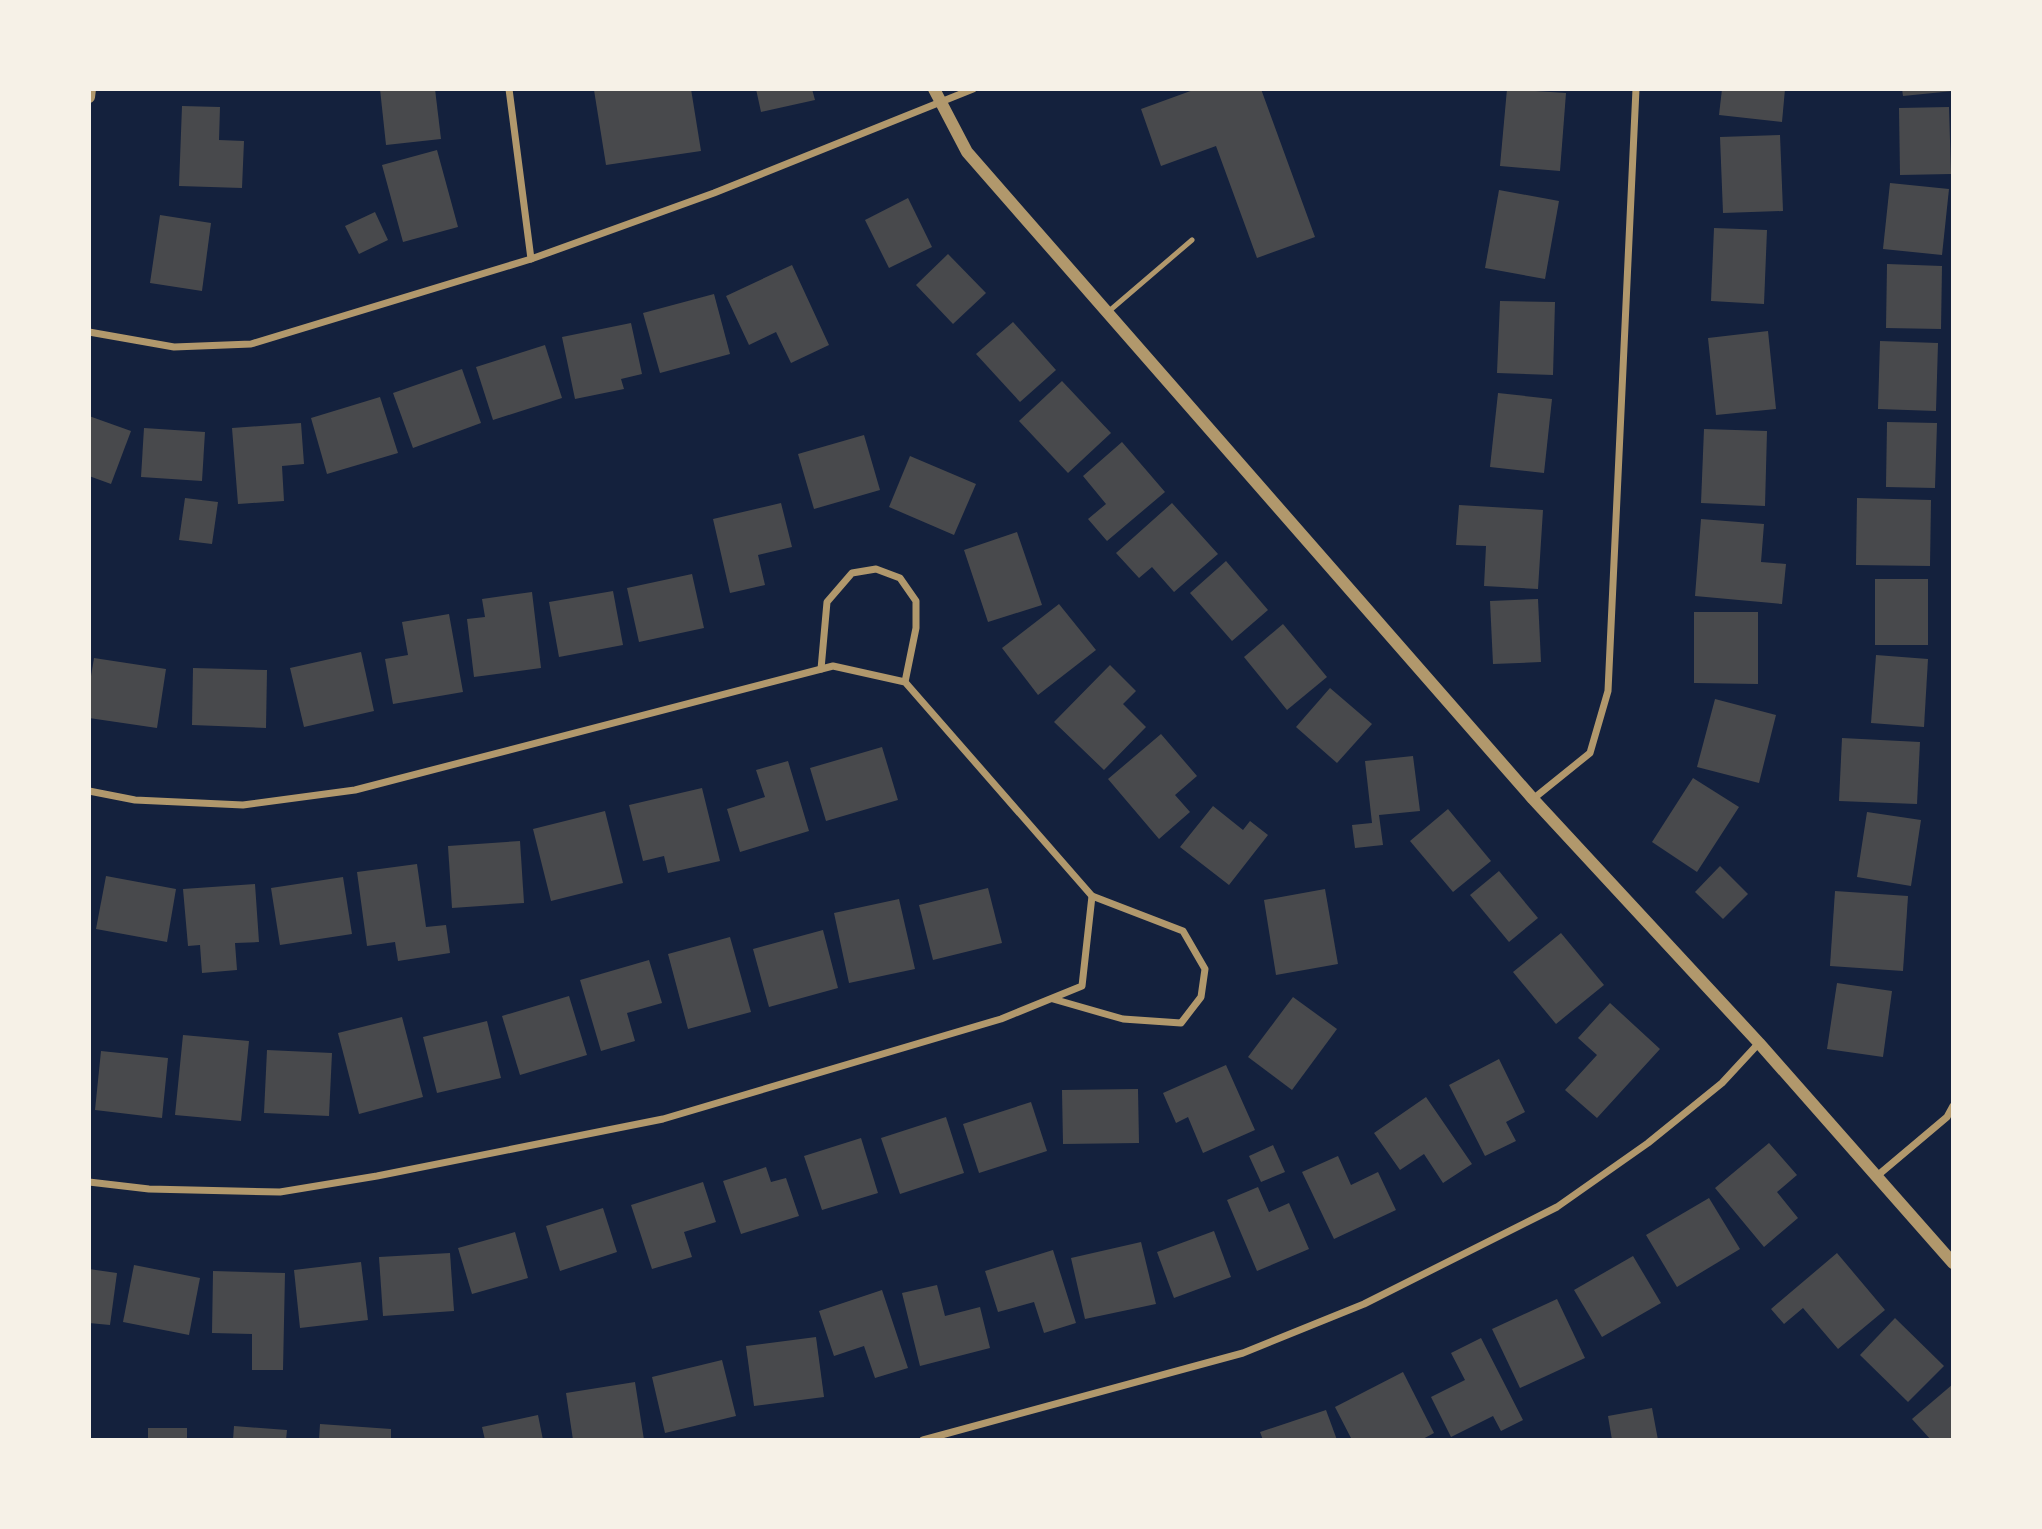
<svg xmlns="http://www.w3.org/2000/svg" width="2042" height="1529" font-family="'PT Sans Narrow',sans-serif">
  <style>
    .building { fill: #48494c }
    .lines { fill: none; stroke-linecap: round; stroke-linejoin: round }
    .service { stroke: #b1986c; stroke-width: 5 }
    .minor { stroke: #b1986c; stroke-width: 7 }
    .tertiary { stroke: #b1986c; stroke-width: 12 }
  </style>
  <rect width="100%" height="100%" fill="#14213d"/>
  <g class="building">
    <polygon points="380,89 435,89 441,139 386,145"/>
    <polygon points="691,89 701,151 606,165 594,90"/>
    <polygon points="756,89 812,89 815,100 761,112"/>
    <polygon points="1196,89 1261,89 1315,237 1257,258 1216,146 1161,166 1141,109"/>
    <polygon points="1507,89 1566,93 1560,171 1500,166"/>
    <polygon points="1722,89 1785,89 1782,122 1719,115"/>
    <polygon points="1902,89 1953,89 1953,91 1903,96"/>
    <polygon points="182,106 220,107 219,140 244,141 242,188 179,186"/>
    <polygon points="1949,107 1951,174 1900,175 1899,108"/>
    <polygon points="1780,135 1783,211 1723,213 1720,137"/>
    <polygon points="437,150 458,227 403,242 382,165"/>
    <polygon points="1890,183 1949,189 1942,255 1883,249"/>
    <polygon points="1499,190 1559,201 1545,279 1485,268"/>
    <polygon points="908,198 932,247 889,268 865,220"/>
    <polygon points="375,212 388,240 359,254 345,226"/>
    <polygon points="160,215 211,223 202,291 150,283"/>
    <polygon points="1714,228 1767,230 1764,304 1711,301"/>
    <polygon points="948,254 986,293 953,324 916,285"/>
    <polygon points="1887,264 1942,266 1941,329 1886,328"/>
    <polygon points="792,265 829,345 791,363 776,332 749,345 726,296"/>
    <polygon points="714,294 730,354 660,373 643,313"/>
    <polygon points="1500,301 1555,302 1553,375 1497,373"/>
    <polygon points="1013,322 1056,370 1020,402 976,354"/>
    <polygon points="631,323 642,374 621,379 624,389 575,399 562,337"/>
    <polygon points="1768,331 1776,409 1716,415 1708,338"/>
    <polygon points="1880,341 1938,343 1936,411 1878,409"/>
    <polygon points="545,345 562,398 493,420 476,367"/>
    <polygon points="462,369 481,423 413,448 393,393"/>
    <polygon points="1062,381 1111,433 1068,473 1019,421"/>
    <polygon points="1498,393 1552,399 1544,473 1490,467"/>
    <polygon points="380,397 398,453 327,474 311,418"/>
    <polygon points="89,416 131,431 111,484 89,476"/>
    <polygon points="1887,422 1937,423 1935,488 1886,487"/>
    <polygon points="301,423 304,464 282,466 284,501 238,504 232,428"/>
    <polygon points="144,428 205,432 202,481 141,477"/>
    <polygon points="1704,429 1767,431 1765,506 1701,503"/>
    <polygon points="864,435 880,490 814,509 798,454"/>
    <polygon points="1122,442 1165,492 1107,541 1088,519 1106,504 1083,476"/>
    <polygon points="910,456 976,484 954,535 889,507"/>
    <polygon points="185,498 218,502 212,544 179,540"/>
    <polygon points="1857,498 1931,500 1930,566 1856,565"/>
    <polygon points="781,503 792,547 758,555 765,585 730,593 713,519"/>
    <polygon points="1172,503 1218,554 1174,592 1152,567 1139,578 1116,553"/>
    <polygon points="1459,505 1543,510 1538,589 1484,586 1486,546 1456,545"/>
    <polygon points="1701,519 1764,524 1761,562 1786,564 1782,604 1695,596"/>
    <polygon points="1017,532 1042,605 988,622 964,550"/>
    <polygon points="1226,561 1268,610 1232,641 1190,593"/>
    <polygon points="692,574 704,628 639,642 627,588"/>
    <rect x="1875" y="579" width="53" height="66"/>
    <polygon points="613,591 623,645 559,657 549,602"/>
    <polygon points="532,592 541,668 474,677 467,619 485,617 482,599"/>
    <polygon points="1538,599 1541,662 1493,664 1490,601"/>
    <polygon points="1059,604 1096,650 1038,695 1002,648"/>
    <polygon points="1694,612 1758,612 1758,684 1694,683"/>
    <polygon points="449,614 463,692 393,704 385,659 408,655 402,622"/>
    <polygon points="1283,624 1327,677 1287,710 1244,657"/>
    <polygon points="361,652 374,711 304,727 290,668"/>
    <polygon points="1876,655 1928,659 1924,727 1871,723"/>
    <polygon points="94,658 166,669 157,728 89,718 89,688"/>
    <polygon points="1110,665 1136,691 1123,704 1146,727 1104,770 1054,722"/>
    <polygon points="193,668 267,670 266,728 192,725"/>
    <polygon points="1330,688 1372,724 1337,763 1296,727"/>
    <polygon points="1715,699 1776,715 1759,783 1697,767"/>
    <polygon points="1161,734 1197,776 1175,795 1190,812 1159,839 1108,779"/>
    <polygon points="1842,738 1920,742 1917,804 1839,801"/>
    <polygon points="882,747 898,800 826,821 810,768"/>
    <polygon points="1413,756 1420,811 1379,815 1383,845 1355,848 1352,825 1372,823 1365,761"/>
    <polygon points="788,761 809,831 740,852 727,809 765,797 756,770"/>
    <polygon points="1693,778 1739,807 1697,872 1652,842"/>
    <polygon points="702,788 720,861 668,873 664,856 643,861 629,805"/>
    <polygon points="1213,806 1243,830 1250,821 1268,835 1229,885 1180,847"/>
    <polygon points="1448,809 1491,861 1453,892 1410,841"/>
    <polygon points="605,811 623,883 551,901 533,829"/>
    <polygon points="1867,812 1921,820 1911,886 1857,877"/>
    <polygon points="520,841 524,903 452,908 448,846"/>
    <polygon points="417,864 426,927 446,925 450,953 398,961 395,942 367,946 357,872"/>
    <polygon points="1720,866 1748,894 1723,919 1695,892"/>
    <polygon points="1499,871 1538,918 1509,942 1470,895"/>
    <polygon points="106,876 176,889 167,942 96,929"/>
    <polygon points="343,877 352,934 280,945 271,888"/>
    <polygon points="255,884 259,942 235,943 237,970 202,973 200,945 188,946 183,889"/>
    <polygon points="988,888 1002,943 933,960 919,905"/>
    <polygon points="1325,889 1338,964 1276,975 1264,900"/>
    <polygon points="1835,891 1908,896 1903,971 1830,966"/>
    <polygon points="899,899 915,969 849,983 834,913"/>
    <polygon points="823,930 838,988 769,1007 753,949"/>
    <polygon points="1561,933 1604,985 1556,1024 1513,972"/>
    <polygon points="730,937 751,1012 688,1029 668,954"/>
    <polygon points="649,960 662,1003 627,1013 635,1041 601,1051 580,980"/>
    <polygon points="1837,983 1892,991 1883,1057 1827,1049"/>
    <polygon points="569,996 587,1055 520,1075 502,1016"/>
    <polygon points="1293,997 1337,1029 1292,1090 1248,1057"/>
    <polygon points="1610,1003 1660,1049 1597,1118 1565,1090 1597,1055 1578,1038"/>
    <polygon points="402,1017 423,1097 359,1114 338,1033"/>
    <polygon points="487,1021 501,1078 437,1093 423,1037"/>
    <polygon points="183,1035 249,1041 241,1121 175,1115"/>
    <polygon points="267,1050 332,1053 329,1116 264,1113"/>
    <polygon points="101,1051 168,1058 162,1118 95,1110"/>
    <polygon points="1499,1059 1525,1112 1506,1122 1516,1141 1485,1156 1449,1085"/>
    <polygon points="1226,1065 1255,1130 1203,1153 1188,1117 1176,1123 1163,1093"/>
    <polygon points="1138,1089 1139,1143 1063,1144 1062,1090"/>
    <polygon points="1426,1097 1472,1164 1443,1183 1424,1154 1400,1170 1374,1133"/>
    <polygon points="1031,1102 1047,1151 979,1173 963,1124"/>
    <polygon points="946,1117 964,1173 900,1194 881,1138"/>
    <polygon points="861,1138 878,1193 822,1210 804,1156"/>
    <polygon points="1769,1143 1797,1175 1777,1192 1798,1218 1764,1247 1715,1188"/>
    <polygon points="1273,1145 1285,1172 1261,1182 1249,1156"/>
    <polygon points="1338,1156 1351,1185 1378,1172 1396,1210 1334,1239 1302,1172"/>
    <polygon points="766,1167 771,1182 786,1178 799,1216 741,1234 723,1181"/>
    <polygon points="703,1182 716,1222 684,1232 692,1257 652,1269 631,1205"/>
    <polygon points="1258,1187 1269,1212 1289,1203 1309,1249 1257,1271 1227,1200"/>
    <polygon points="1709,1198 1740,1249 1677,1287 1646,1235"/>
    <polygon points="603,1208 617,1252 560,1271 546,1226"/>
    <polygon points="1214,1231 1231,1277 1174,1298 1157,1252"/>
    <polygon points="515,1232 528,1278 472,1294 458,1248"/>
    <polygon points="1141,1242 1156,1304 1085,1319 1071,1258"/>
    <polygon points="1053,1250 1076,1323 1044,1333 1034,1302 998,1312 985,1271"/>
    <polygon points="450,1253 454,1311 383,1316 379,1257"/>
    <polygon points="1837,1253 1885,1310 1838,1349 1803,1308 1784,1324 1771,1309"/>
    <polygon points="1633,1256 1661,1303 1602,1337 1574,1290"/>
    <polygon points="361,1262 368,1320 300,1328 294,1270"/>
    <polygon points="134,1265 200,1278 189,1335 123,1322"/>
    <polygon points="89,1269 117,1273 110,1325 89,1323"/>
    <polygon points="213,1271 285,1273 283,1370 252,1370 252,1334 212,1333"/>
    <polygon points="937,1285 945,1316 980,1307 990,1348 920,1366 902,1293"/>
    <polygon points="882,1290 908,1368 875,1378 864,1346 834,1356 819,1311"/>
    <polygon points="1557,1299 1585,1358 1520,1388 1492,1329"/>
    <polygon points="1895,1318 1944,1366 1908,1402 1860,1355"/>
    <polygon points="816,1337 824,1397 754,1406 746,1346"/>
    <polygon points="1481,1338 1523,1420 1501,1431 1493,1416 1451,1437 1431,1397 1465,1380 1451,1353"/>
    <polygon points="722,1360 736,1416 665,1433 652,1377"/>
    <polygon points="1403,1372 1434,1433 1421,1440 1352,1440 1335,1407"/>
    <polygon points="635,1382 644,1440 573,1440 566,1393"/>
    <polygon points="1953,1384 1953,1440 1931,1440 1912,1419"/>
    <polygon points="1652,1408 1658,1440 1612,1440 1608,1416"/>
    <polygon points="1326,1410 1337,1440 1263,1440 1260,1432"/>
    <polygon points="538,1415 543,1440 485,1440 482,1427"/>
    <polygon points="320,1424 391,1429 391,1440 319,1440"/>
    <polygon points="234,1426 287,1430 286,1440 233,1440"/>
    <rect x="148" y="1428" width="39" height="12"/>
  </g>
  <g class="lines">
    <polyline class="service" points="1108,312 1192,240"/>
    <g class="minor">
      <polyline points="509,89 531,259"/>
      <polyline points="89,332 174,347 251,344 531,259 714,193 973,89"/>
      <polyline points="821,669 827,602 852,573 876,569 900,578 916,601 916,628 905,682"/>
      <polyline points="89,791 135,800 243,805 355,790 833,666 905,682 1092,896 1082,986 1001,1019 663,1119 377,1176 280,1192 149,1189 89,1182"/>
      <polyline points="1533,799 1590,753 1608,691 1636,89"/>
      <polyline points="1053,999 1123,1019 1181,1023 1201,997 1205,969 1183,931 1092,896"/>
      <polyline points="1877,1176 1947,1117 1953,1106"/>
      <polyline points="923,1440 1243,1353 1364,1304 1557,1207 1648,1143 1722,1083 1759,1043"/>
    </g>
    <g class="tertiary">
      <polyline points="934,89 967,152 1533,799 1759,1043 1953,1263"/>
      <polyline points="89,97 90,89"/>
    </g>
  </g>
  <rect width="2042" height="1529" fill="none" stroke="#f6f1e7" stroke-width="182"/>
</svg>
